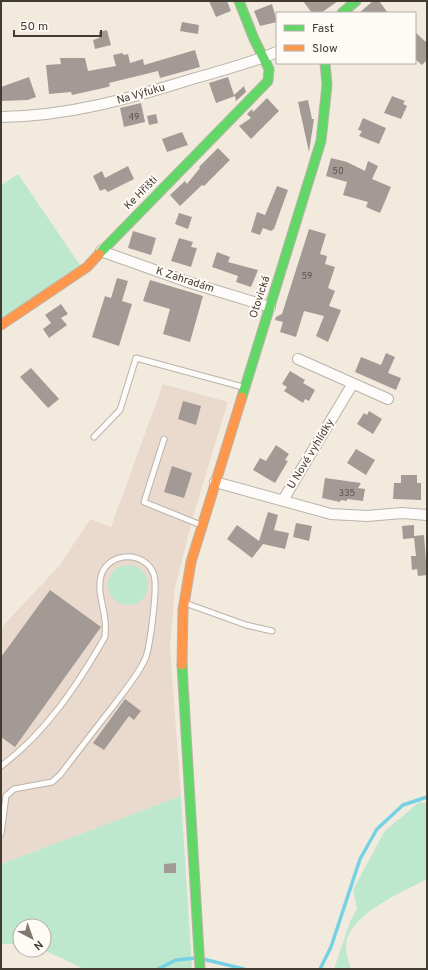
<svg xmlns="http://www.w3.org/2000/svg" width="428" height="970" font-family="Overpass,sans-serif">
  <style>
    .commercial { fill: #e9dacd }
    .green { fill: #bde8ce }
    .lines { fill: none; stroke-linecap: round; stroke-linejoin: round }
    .stream { stroke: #74d2e4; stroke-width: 3.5 }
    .building { fill: #a39a96 }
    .lane-casing { stroke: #bab3aa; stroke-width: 7 }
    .street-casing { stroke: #bab3aa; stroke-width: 12 }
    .fast-casing { stroke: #bab3aa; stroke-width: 11 }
    .slow-casing { stroke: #bab3aa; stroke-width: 11 }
    .lane { stroke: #fdfcfa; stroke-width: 5 }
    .street { stroke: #fdfcfa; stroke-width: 10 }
    .fast { stroke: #63d668; stroke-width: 9 }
    .slow { stroke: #ff974d; stroke-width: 9 }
    .labels { text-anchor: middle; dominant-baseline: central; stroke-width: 4; stroke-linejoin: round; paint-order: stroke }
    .number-label { font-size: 9px; fill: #5a534b }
    .street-label { font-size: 11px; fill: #423b32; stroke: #fefaf6 }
  </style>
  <rect width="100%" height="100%" fill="#f3eade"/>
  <polygon class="commercial" points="163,384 228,402 194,513 175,588 170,647 181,796 1,864 1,628 60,565 90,519 111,527"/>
  <g class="green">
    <polygon points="18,174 80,265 1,319 1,185"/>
    <circle cx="128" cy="585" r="20"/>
    <polygon points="181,796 192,969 84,969 44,950 44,926 20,926 20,944 1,944 1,864"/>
    <path d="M419 802 427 803V879C404 891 355 912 347 939 344 949 348 959 351 969H334L350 922 357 909 353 890 384 832Z"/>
  </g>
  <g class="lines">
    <g class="stream">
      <polyline points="203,959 244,969"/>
      <polyline points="158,969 176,960 197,958"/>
      <polyline points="320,969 331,947 360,859 377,829 403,805 427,797"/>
    </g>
  </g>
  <g class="building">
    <polygon points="209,1 227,1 231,11 216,17"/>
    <polygon points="303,1 338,1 321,13 312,13"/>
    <polygon points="373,1 379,1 388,13 359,13"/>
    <polygon points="272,4 277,22 260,26 254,11"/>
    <polygon points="182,22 199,25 198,34 180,31"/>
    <polygon points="107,30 111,45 95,49 93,40 99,38 99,32"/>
    <polygon points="415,32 427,43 427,60 422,65 415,59"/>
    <polygon points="195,50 200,67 160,78 158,71 109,83 110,86 108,87 72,95 71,92 49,94 46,65 61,64 60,58 85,58 88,71 116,66 113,55 122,53 124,55 128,54 130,63 143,59 144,65"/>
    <polygon points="29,77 36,97 28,100 1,101 1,87"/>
    <polygon points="228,77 234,95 244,86 246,92 236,101 235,96 216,103 209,83"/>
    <polygon points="392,96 405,101 403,104 407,106 401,119 384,113"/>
    <polygon points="267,98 279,111 251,139 239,126 251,118 247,114 252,109 253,112"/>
    <polygon points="308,100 312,119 314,119 309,152 298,102"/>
    <polygon points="141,103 145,122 124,127 120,108"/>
    <polygon points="156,114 158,123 149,125 147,116"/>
    <polygon points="363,118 386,128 379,144 359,136 362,131 358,130"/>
    <polygon points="182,132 188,145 167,152 162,139"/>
    <polygon points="218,148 230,160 204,186 202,185 180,206 170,195 185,181 187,184 200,168 199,167"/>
    <polygon points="331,158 347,162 365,171 368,161 378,166 372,179 391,187 380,213 366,207 368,202 343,195 347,182 326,176"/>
    <polygon points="128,166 134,179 108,192 105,189 100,191 93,176 102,171 105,178"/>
    <polygon points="277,186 288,190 274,229 271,231 263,228 260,235 251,232 257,212 265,215"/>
    <polygon points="179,213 192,217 188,229 175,224"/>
    <polygon points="309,229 326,234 320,254 327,256 325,264 335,267 328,288 335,291 329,306 341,310 328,342 316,336 324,316 304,311 296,337 280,332 283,322 275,320 276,317 282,314"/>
    <polygon points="133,231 156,238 151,255 128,248"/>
    <polygon points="179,238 193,242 191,247 197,248 191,267 171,261"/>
    <polygon points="217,252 230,257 228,262 258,270 251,287 236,282 238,276 212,267"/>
    <polygon points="117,278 128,281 122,301 132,304 119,346 92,337 105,296 111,298"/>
    <polygon points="150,280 203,296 190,342 163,334 170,309 143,301"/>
    <polygon points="61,304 68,314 61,318 67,325 49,338 43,329 51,323 45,315"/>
    <polygon points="386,353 395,357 388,373 401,378 396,390 355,372 361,357 381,365"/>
    <polygon points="31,368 59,399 48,408 20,377"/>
    <polygon points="290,371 305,380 303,383 315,390 309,401 305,399 303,403 284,391 287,387 282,384"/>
    <polygon points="183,401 201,406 196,425 178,419"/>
    <polygon points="369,411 382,419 373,434 357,424 364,413 367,415"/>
    <polygon points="276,445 289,454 285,460 288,461 275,483 253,470 260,458 266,461"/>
    <polygon points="356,449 375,460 366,475 347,463"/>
    <polygon points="172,466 192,473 184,498 164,492"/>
    <polygon points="401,475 417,475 417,483 421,483 421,500 393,499 394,483 401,483"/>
    <polygon points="325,478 361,483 358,488 365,489 363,501 347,499 347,501 341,500 340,502 322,498"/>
    <polygon points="268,512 278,515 274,530 289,533 285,549 263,544 252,558 227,539 237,525 259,541"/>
    <polygon points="296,523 312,526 309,541 293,537"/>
    <polygon points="414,525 414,536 424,535 427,575 418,576 417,569 412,570 411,556 416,556 414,538 403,539 402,526"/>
    <polygon points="50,590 101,627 15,747 1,737 1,657"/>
    <polygon points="125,699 141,711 134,720 129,716 104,750 93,743"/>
    <polygon points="176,863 176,873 164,873 164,864"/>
  </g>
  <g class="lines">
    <defs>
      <g id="lane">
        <polyline points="94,437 120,410 136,358 243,387"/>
        <polyline points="164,439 144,502 201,525"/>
        <polyline points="185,603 246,625 272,631"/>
        <path d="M1 766C46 733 78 684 105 637 105 632 106 626 105 621 104 606 97 592 101 576 108 551 146 550 154 575 158 588 150 644 146 657 139 674 125 690 114 705 96 728 78 751 60 775L52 782 14 789 6 796 1 834"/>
      </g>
      <g id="street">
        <path d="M1 117C69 116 128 99 192 79 221 71 250 63 277 52"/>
        <polyline points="101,251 188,282 270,307"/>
        <polyline points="298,359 388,399"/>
        <polyline points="215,482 331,514 367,516 402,513 427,515"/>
        <polyline points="283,500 352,385"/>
      </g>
      <g id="fast">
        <polyline points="342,13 356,1"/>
        <polyline points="99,254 268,81 269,69 254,39 239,1"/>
        <polyline points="242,397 321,141 327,85 325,63"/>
        <polyline points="182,665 200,969"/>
      </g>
      <g id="slow">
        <polyline points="1,325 87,267 99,254"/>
        <polyline points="182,665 183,610 191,562 242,397"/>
      </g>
    </defs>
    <use href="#lane" class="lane-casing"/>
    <use href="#street" class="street-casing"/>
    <use href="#fast" class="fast-casing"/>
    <use href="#slow" class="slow-casing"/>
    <use href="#lane" class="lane"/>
    <use href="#street" class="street"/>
    <use href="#fast" class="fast"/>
    <use href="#slow" class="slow"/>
  </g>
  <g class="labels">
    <g class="number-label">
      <text x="134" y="117">49</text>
      <text x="338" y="171">50</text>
      <text x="307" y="276">59</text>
      <text x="347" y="493">335</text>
    </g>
    <g class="street-label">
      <text transform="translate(141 94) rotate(-16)">Na Výfuku</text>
      <text transform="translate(141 193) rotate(-45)">Ke Hřišti</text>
      <text transform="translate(185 280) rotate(18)">K Zahradám</text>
      <text transform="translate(260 297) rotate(-72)">Otovická</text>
      <text transform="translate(311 454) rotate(-59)">U Nové vyhlídky</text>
    </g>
  </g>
  <rect width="428" height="970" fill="none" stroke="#423b32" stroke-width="4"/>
  <rect x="276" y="12" width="140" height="52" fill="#fefaf6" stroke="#b3aea8"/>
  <rect x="284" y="25" width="20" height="6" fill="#63d668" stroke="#b3aea8"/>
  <text x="312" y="32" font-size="12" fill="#423b32">Fast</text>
  <rect x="284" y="45" width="20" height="6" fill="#ff974d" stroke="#b3aea8"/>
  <text x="312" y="52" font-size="12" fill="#423b32">Slow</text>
  <g transform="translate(32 938) rotate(139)"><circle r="19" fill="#fefaf6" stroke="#b3aea8"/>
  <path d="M0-3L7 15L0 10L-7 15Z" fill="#80786e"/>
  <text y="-6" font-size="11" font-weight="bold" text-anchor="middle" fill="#423b32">N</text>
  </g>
  <path d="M14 30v6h87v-6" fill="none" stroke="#423b32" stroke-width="2"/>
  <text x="20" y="30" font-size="12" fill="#423b32" stroke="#fefaf6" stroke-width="3" paint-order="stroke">50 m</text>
</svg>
